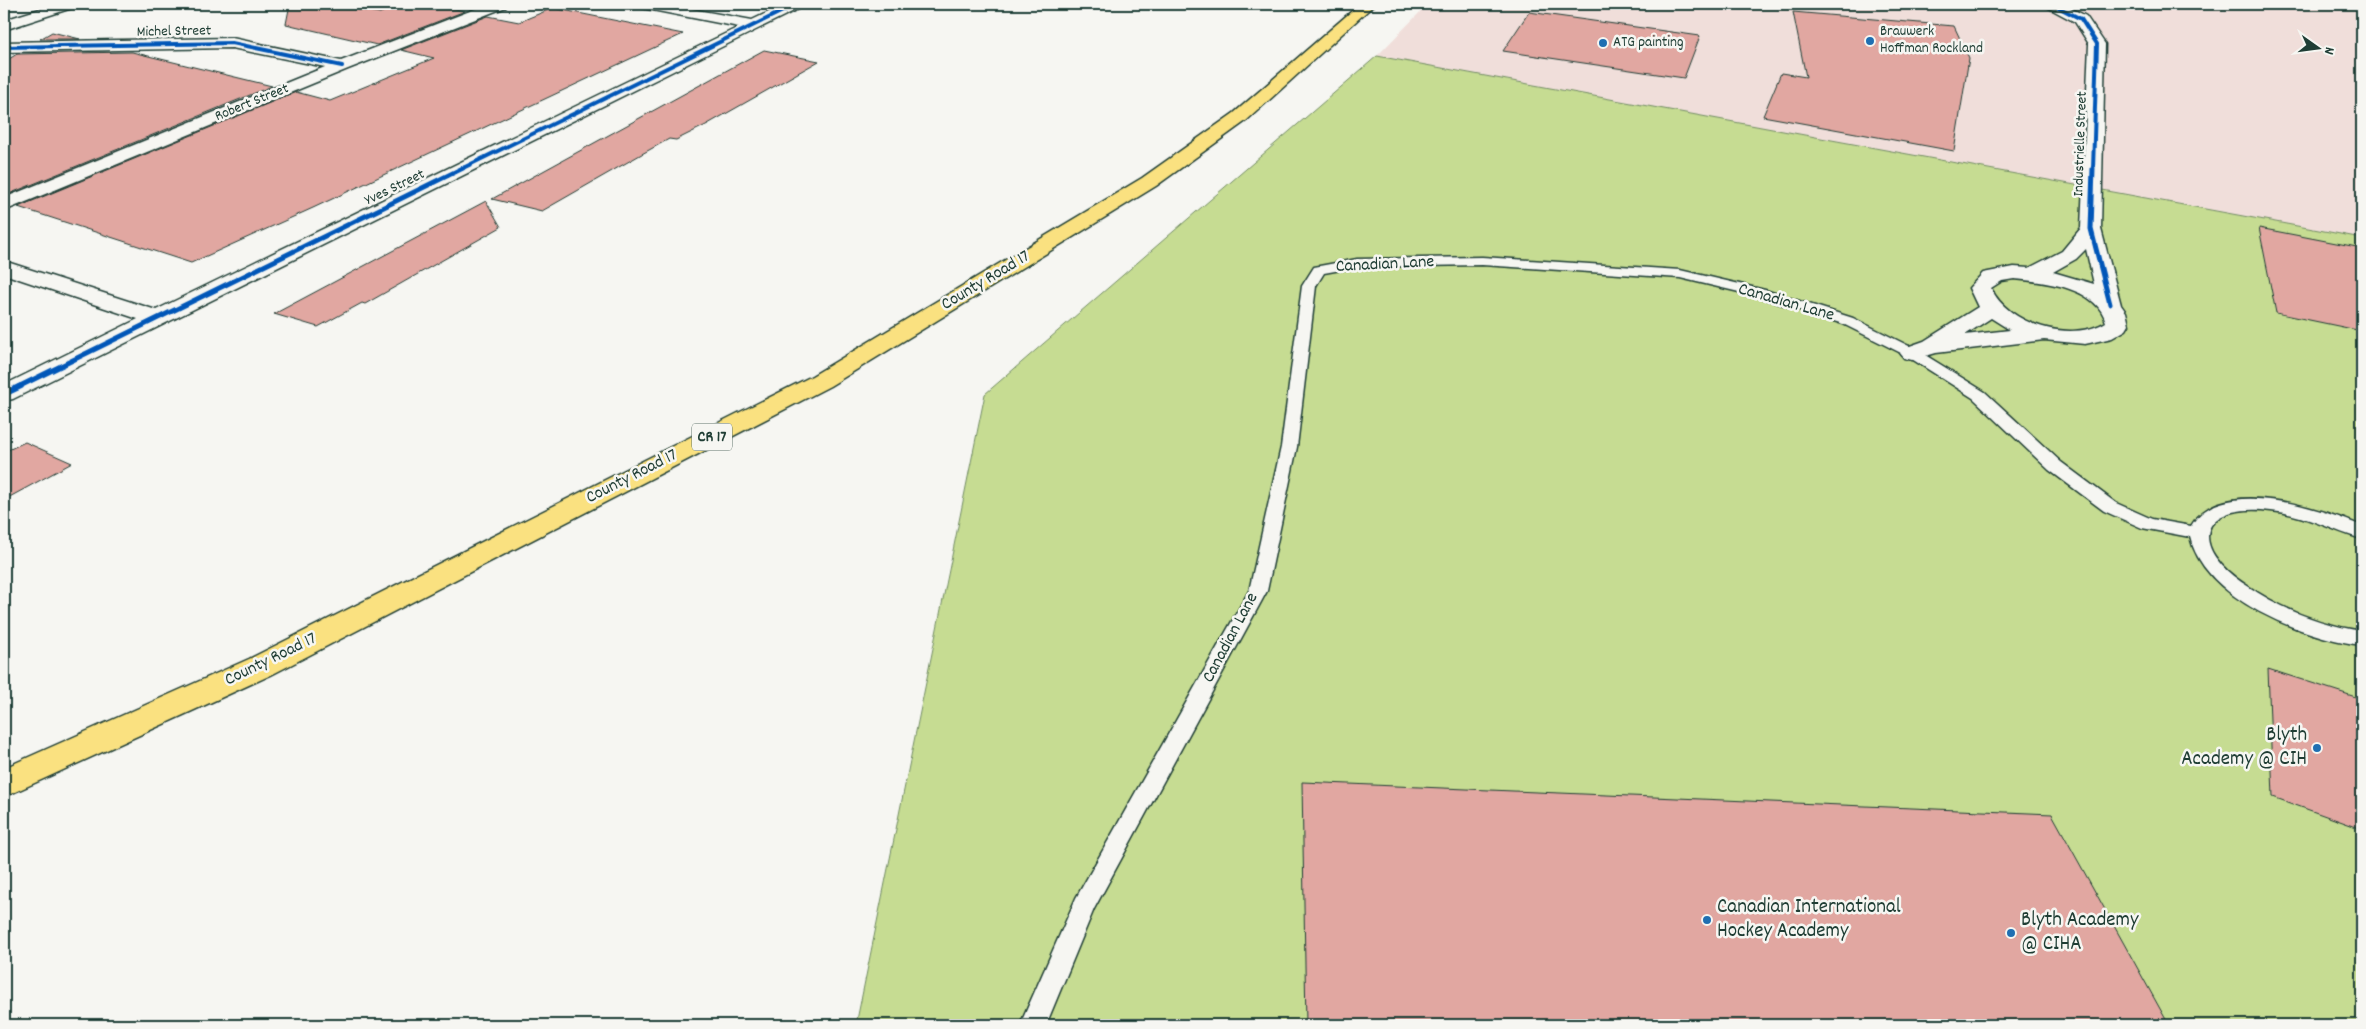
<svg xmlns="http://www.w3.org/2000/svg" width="2366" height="1029" font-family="Dekko,sans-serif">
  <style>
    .built { fill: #f0deda }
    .green { fill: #c6dc92; stroke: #728c63 }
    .building { fill: #e1a7a1; stroke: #1f3d34 }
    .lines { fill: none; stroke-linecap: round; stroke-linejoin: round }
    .lane-casing { stroke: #1f3d34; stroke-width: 3 }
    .street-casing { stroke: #1f3d34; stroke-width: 3 }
    .secondary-casing { stroke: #1f3d34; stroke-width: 3 }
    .primary-casing { stroke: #1f3d34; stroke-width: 3 }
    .lane { fill: #f6f6f2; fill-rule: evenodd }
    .street { fill: #f6f6f2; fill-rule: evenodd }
    .secondary { fill: #f6f6f2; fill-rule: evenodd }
    .primary { fill: #fae180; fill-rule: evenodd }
    .cycleway-far2-casing { stroke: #f6f6f2; stroke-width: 5.5 }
    .cycleway-far1-casing { stroke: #f6f6f2; stroke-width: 8 }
    .cycleway-casing { stroke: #f6f6f2; stroke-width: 9 }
    .cycleway-far2 { stroke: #0057b8; stroke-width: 4 }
    .cycleway-far1 { stroke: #0057b8; stroke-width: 5 }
    .cycleway { stroke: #0057b8; stroke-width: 6 }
    .poi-dot { fill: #1f6fb2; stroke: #f6f6f2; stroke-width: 2 }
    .labels { text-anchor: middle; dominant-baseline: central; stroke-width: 5; stroke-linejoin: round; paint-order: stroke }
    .far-street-label { font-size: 15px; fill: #1f3d34; stroke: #f6f6f2 }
    .far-poi-label { font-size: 15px; fill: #1f3d34; stroke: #f6f6f2; text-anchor: start }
    .shield { fill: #f6f6f2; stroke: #60746d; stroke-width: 1 }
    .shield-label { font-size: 16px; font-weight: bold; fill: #1f3d34 }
    .street-label { font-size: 18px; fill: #1f3d34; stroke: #f6f6f2 }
    .near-poi-label { font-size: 21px; fill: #1f3d34; stroke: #f6f6f2; text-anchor: start }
  </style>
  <rect width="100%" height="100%" fill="#f6f6f2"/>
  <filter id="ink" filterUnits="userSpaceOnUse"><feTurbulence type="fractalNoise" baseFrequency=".02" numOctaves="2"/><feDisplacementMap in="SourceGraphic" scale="10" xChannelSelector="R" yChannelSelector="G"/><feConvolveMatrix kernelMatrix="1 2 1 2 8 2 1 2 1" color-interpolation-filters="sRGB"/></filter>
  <g filter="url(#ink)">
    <polygon class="built" points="1428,4 2362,4 2362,238 1377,56"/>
    <polygon class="green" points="1377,56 2362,238 2362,1025 856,1025 985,394"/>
    <g class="building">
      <polygon points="290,4 323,4 380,13 404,4 429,4 465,11 377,45 286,24"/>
      <polygon points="553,8 683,34 313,208 191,263 18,207 296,92 330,101 434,58 401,50 488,16 519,22"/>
      <polygon points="1529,12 1700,36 1684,78 1503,51"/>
      <polygon points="1793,12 1954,26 1969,58 1954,151 1763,116 1781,73 1806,77"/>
      <polygon points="52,32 80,39 40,39"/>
      <polygon points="764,50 819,61 706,125 676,140 669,139 640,155 542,211 492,199"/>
      <polygon points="132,52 272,86 4,196 4,62 17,54"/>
      <polygon points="486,201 501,227 365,304 362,303 318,327 274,314"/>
      <polygon points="2259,228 2362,248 2362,331 2276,313"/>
      <polygon points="25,442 72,463 4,500 4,452"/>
      <polygon points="2268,669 2362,699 2362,829 2273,797"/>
      <polygon points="1302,782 2052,814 2169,1025 1306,1025"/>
    </g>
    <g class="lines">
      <defs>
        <path id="lane" d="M1482 257 1680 270 1765 290 1853 318 1917 350 1985 392 2061 462 2116 503 2152 519 2191 526C2221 474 2321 509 2362 526V539C2331 530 2304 514 2271 511 2198 502 2187 547 2246 585 2281 609 2321 625 2362 631V645C2304 638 2205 600 2190 537L2142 528 2104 511 2049 470 1973 398 1907 356 1843 324 1756 296 1680 278 1482 265 1357 267 1324 273 1316 286 1297 447 1267 591 1094 909 1046 1025H1020L1076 898 1249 591 1281 447 1302 286 1314 267 1357 259Z"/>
        <g id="street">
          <polygon points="488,4 508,4 506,7 348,69 4,211 4,198 325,67 232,48 4,52 4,42 232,38 341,61"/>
          <polygon points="635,4 664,4 752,20 786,4 804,4 802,7 13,399 4,401 4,385 138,319 4,274 4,261 156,310 739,27 642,8"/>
          <path d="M2045 4H2063L2086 16 2105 44 2101 229 2121 305 2126 312 2129 325 2126 330 2112 338 2085 344 2044 340 1936 353 1912 360 1904 358 1900 353 1904 348 1924 341 1978 307 1969 288 1983 273 2014 267 2029 268 2062 251 2081 228 2089 44 2075 22 2047 7ZM2086 249 2094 284 2053 272 2076 259ZM2014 279C2045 282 2097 287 2106 322 2071 343 2008 325 1991 288L2002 281ZM1991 318 2010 330 1965 335Z"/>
        </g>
        <polygon id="secondary" points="56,4 77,4 75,7 4,30 4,20"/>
        <polygon id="primary" points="1360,4 1375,4 1246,121 1156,186 830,386 271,675 4,797 4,768 249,659 812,376 1142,178 1234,113"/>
      </defs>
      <use href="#lane" class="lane-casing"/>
      <use href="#street" class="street-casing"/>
      <use href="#secondary" class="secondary-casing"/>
      <use href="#primary" class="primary-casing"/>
      <use href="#lane" class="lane"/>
      <use href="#street" class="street"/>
      <use href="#secondary" class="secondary"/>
      <use href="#primary" class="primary"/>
      <defs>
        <g id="cycleway-far2">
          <polyline points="2052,4 2081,19 2097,44 2093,169"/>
          <polyline points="4,47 232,43 342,66"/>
          <polyline points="461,169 797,4"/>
        </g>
        <g id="cycleway-far1">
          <polyline points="2093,168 2091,229 2110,304"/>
          <polyline points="18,387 463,168"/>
        </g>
        <polyline id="cycleway" points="4,394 21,386"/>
      </defs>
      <use href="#cycleway-far2" class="cycleway-far2-casing"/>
      <use href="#cycleway-far1" class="cycleway-far1-casing"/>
      <use href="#cycleway" class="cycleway-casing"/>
      <use href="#cycleway-far2" class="cycleway-far2"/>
      <use href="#cycleway-far1" class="cycleway-far1"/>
      <use href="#cycleway" class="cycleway"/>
    </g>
  </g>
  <g class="poi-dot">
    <circle cx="1870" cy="41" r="5"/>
    <circle cx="1603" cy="43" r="5"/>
    <circle cx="2317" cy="748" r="5"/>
    <circle cx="1707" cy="920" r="5"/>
    <circle cx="2011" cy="933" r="5"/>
  </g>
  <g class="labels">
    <g class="far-street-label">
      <text transform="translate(174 32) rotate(-1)">Michel Street</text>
      <text transform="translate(252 103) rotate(-22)">Robert Street</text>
      <text transform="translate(2081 144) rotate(-88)">Industrielle Street</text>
      <text transform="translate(395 188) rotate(-26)">Yves Street</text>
    </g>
    <g class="far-poi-label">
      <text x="1880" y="32">Brauwerk<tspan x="1880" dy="17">Hoffman Rockland</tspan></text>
      <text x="1613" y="43">ATG painting</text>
    </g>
    <rect class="shield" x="692" y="423.5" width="40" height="27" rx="4"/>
    <g class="shield-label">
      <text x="712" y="437">CR 17</text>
    </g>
    <g class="street-label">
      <text transform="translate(1385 265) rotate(-3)">Canadian Lane</text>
      <text transform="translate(986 281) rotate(-31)">County Road 17</text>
      <text transform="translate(1786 303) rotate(16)">Canadian Lane</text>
      <text transform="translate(632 477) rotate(-27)">County Road 17</text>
      <text transform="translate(1231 638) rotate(-62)">Canadian Lane</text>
      <text transform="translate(271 660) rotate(-26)">County Road 17</text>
    </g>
    <g class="near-poi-label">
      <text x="2307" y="736" text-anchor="end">Blyth<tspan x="2307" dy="24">Academy @ CIH</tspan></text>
      <text x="1717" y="908">Canadian International<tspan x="1717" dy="24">Hockey Academy</tspan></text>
      <text x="2021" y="921">Blyth Academy<tspan x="2021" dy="24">@ CIHA</tspan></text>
    </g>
  </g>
  <rect width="2366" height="1029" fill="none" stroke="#f6f6f2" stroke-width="20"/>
  <rect x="10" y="10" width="2346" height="1009" fill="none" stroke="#1f3d34" stroke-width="2" filter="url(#ink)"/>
  <g transform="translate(2318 48) rotate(104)" stroke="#f6f6f2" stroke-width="4" paint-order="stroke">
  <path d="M0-4L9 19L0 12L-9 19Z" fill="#1f3d34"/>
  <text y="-8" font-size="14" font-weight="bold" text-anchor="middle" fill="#1f3d34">N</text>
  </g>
</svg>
